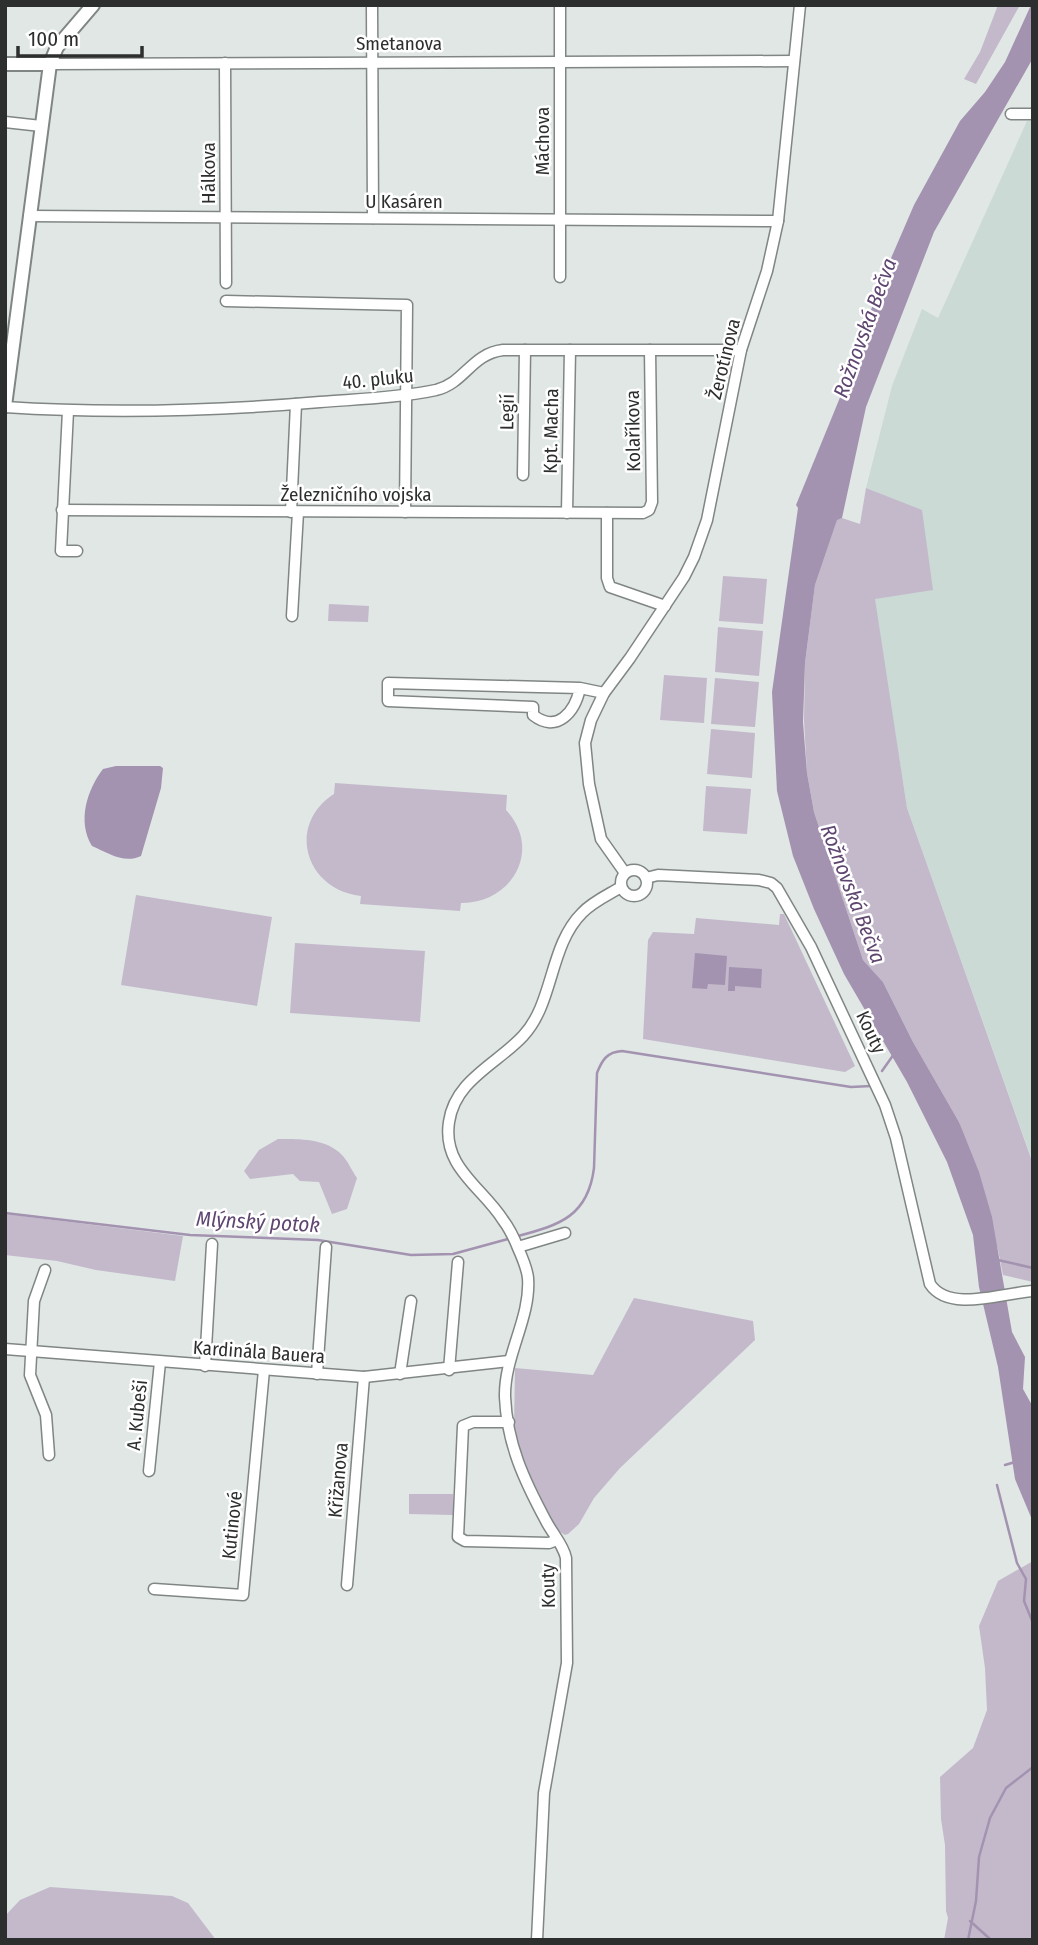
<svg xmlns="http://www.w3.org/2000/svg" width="1038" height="1945" font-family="'Fira Sans Condensed',sans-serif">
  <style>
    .built { fill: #cbdad5 }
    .green { fill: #c3b9cb }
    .water { fill: #a393b0 }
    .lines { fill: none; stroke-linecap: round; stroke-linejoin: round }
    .stream { stroke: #a393b0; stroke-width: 2.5 }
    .minor-casing { stroke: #808684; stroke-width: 13 }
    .tertiary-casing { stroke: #808684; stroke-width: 16 }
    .minor { stroke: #fff; stroke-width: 10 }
    .tertiary { stroke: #fff; stroke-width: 12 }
    .labels { text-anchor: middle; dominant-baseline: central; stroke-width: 5; stroke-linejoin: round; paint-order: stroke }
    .street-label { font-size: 19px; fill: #2d2f2e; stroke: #fff }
    .water-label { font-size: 21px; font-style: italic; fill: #5f4671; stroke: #fff }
  </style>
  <rect width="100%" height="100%" fill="#e0e7e5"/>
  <polygon class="built" points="1027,121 1033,121 1033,1163 907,808 874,599 922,511 866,488 892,386 922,309 938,318"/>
  <g class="green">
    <polygon points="998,5 1020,5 976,84 964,79 980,52"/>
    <polygon points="866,488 922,510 933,590 875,599 907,808 1033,1164 1033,1282 1003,1275 998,1250 959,1122 913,1042 883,982 863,960 814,812 807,773 804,720 805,663 815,585 837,519 842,518 860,524"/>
    <polygon points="723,576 767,579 763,624 719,621"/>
    <polygon points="329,604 369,606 368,622 328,621"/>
    <polygon points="718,627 763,631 759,676 715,672"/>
    <polygon points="664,675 707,678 704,723 660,720"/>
    <polygon points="715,678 759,682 755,727 711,724"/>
    <polygon points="711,729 755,733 752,778 707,774"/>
    <path d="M335 783 507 795 506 810C543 849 512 904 461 903L460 911 360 904 361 896C305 890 286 825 334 794Z"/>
    <polygon points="706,786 751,789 747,834 703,831"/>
    <polygon points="136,895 272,917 257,1006 121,985"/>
    <polygon points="780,914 784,914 855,1066 845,1072 643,1039 648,940 653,932 694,934 696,918 779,925"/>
    <polygon points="295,943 425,951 420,1022 290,1013"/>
    <path d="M278 1139C298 1139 326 1138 342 1155 348 1161 352 1171 357 1178L347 1209 332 1214 319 1182 300 1181 293 1174 250 1179 244 1171 259 1150Z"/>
    <polygon points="5,1214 183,1236 175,1281 96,1270 57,1261 5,1255"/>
    <polygon points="634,1298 753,1321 755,1340 620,1468 594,1498 579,1524 568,1534 565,1535 556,1529 520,1454 514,1429 515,1368 593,1375"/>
    <polygon points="409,1494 453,1494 453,1515 409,1514"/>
    <polygon points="1033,1561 1033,1940 944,1940 948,1918 946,1911 945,1845 941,1819 940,1777 973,1748 987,1710 985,1668 979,1626 998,1581"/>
    <polygon points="50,1887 172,1896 188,1903 216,1940 5,1940 5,1916 20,1900"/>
  </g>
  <g class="water">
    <polygon points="1031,5 1033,58 934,232 866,407 842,518 837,520 815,585 805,663 803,722 807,773 814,812 863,960 883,982 913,1042 959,1122 979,1172 992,1217 1012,1332 1025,1357 1023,1389 1033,1407 1033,1522 1015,1479 998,1367 979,1287 973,1235 947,1162 907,1082 844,974 814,909 793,856 777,791 772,692 798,508 796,505 850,373 879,286 914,205 960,121 985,92 1005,62"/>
    <path d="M116 766H160L163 768 161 788 141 856C124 864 108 853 92 846 77 821 87 790 103 769Z"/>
    <polygon points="695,953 727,956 725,985 708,984 707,989 692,988"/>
    <polygon points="729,967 762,969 761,988 735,986 735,991 728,991"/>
  </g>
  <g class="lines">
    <g class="stream">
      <polyline points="882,1071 894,1054"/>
      <polyline points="5,1213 190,1235 318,1240 411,1255 453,1254 508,1239"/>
      <path d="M518 1236C560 1225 588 1216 594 1168L597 1073C602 1060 607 1052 622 1051L851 1087 871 1086"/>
      <polyline points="998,1260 1033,1268"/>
      <polyline points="1005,1465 1015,1462"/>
      <polyline points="997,1485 1017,1563 1026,1579 1024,1601 1033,1623"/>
      <polyline points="970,1921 990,1939 995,1940"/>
      <polyline points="968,1940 976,1901 979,1857 990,1818 1006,1788 1033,1767"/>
    </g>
    <defs>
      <g id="minor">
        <polyline points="372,5 373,218"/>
        <polyline points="560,5 560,277"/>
        <polyline points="225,63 226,283"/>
        <polyline points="50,64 794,61"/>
        <polyline points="1011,114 1033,114"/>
        <polyline points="5,122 41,126"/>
        <polyline points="29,216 778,221"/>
        <polyline points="226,301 407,305 405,512"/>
        <path d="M5 407C110 414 215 411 320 402 358 399 398 398 436 390 465 383 471 354 503 350H741"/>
        <polyline points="68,411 61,551 77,551"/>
        <polyline points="523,475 525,350"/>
        <polyline points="62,510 643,513 649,510 652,502 650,350"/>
        <polyline points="291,512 296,404"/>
        <polyline points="567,513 570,350"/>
        <polyline points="607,513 607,578 610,587 665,606"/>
        <polyline points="292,616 298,512"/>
        <path d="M580 688C575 712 557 734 533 715V707L388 701V683L580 688 604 693"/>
        <circle cx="634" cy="883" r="13"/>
        <polyline points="625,873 601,839 589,784 585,743 591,720 604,693 630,658 684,577 694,557 707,520 741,350 767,271 778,221 800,5"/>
        <path d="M646 878 658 875 759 880 771 883 777 888 811 947 885 1105 896 1138 930 1284C949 1313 1003 1293 1033 1291"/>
        <polyline points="518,1247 565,1233"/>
        <polyline points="45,1270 34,1301 30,1375 46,1415 49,1455"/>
        <polyline points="5,1349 364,1377 509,1361"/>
        <polyline points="205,1366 212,1244"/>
        <polyline points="449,1370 458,1262"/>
        <polyline points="317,1374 326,1247"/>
        <polyline points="400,1374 411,1301"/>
        <polyline points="509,1422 473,1422 463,1426 458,1537 465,1541 549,1543 557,1540"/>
        <polyline points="149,1471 160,1362"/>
        <polyline points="347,1585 364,1377"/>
        <polyline points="154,1589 243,1595 264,1370"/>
        <path d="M537 1940 544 1793 567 1663 566 1558C563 1544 552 1533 546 1521 524 1480 507 1444 505 1397 504 1356 531 1318 528 1278 527 1268 522 1257 518 1248 514 1238 509 1228 503 1220 482 1187 442 1167 449 1122 455 1080 497 1064 523 1036 554 1003 549 946 582 913 592 902 608 895 621 887"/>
      </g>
      <g id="tertiary">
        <polyline points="5,64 50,64"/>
        <polyline points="5,406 50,64 57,47 93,5"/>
      </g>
    </defs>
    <use href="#minor" class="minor-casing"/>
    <use href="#tertiary" class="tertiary-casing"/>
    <use href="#minor" class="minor"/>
    <use href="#tertiary" class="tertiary"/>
  </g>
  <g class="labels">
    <g class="street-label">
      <text x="399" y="43">Smetanova</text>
      <text transform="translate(542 141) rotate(-90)">Máchova</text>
      <text transform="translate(208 173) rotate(-90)">Hálkova</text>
      <text x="404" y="201">U Kasáren</text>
      <text transform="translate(724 359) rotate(-76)">Žerotínova</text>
      <text transform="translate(378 379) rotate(-6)">40. pluku</text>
      <text transform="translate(507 412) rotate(-89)">Legií</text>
      <text transform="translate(551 431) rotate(-89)">Kpt. Macha</text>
      <text transform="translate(633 431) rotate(-91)">Kolaříkova</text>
      <text x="356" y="494">Železničního vojska</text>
      <text transform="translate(871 1032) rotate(65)">Kouty</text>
      <text transform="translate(259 1352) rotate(4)">Kardinála Bauera</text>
      <text transform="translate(137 1415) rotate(-84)">A. Kubeši</text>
      <text transform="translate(338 1480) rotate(-85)">Křižanova</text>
      <text transform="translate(232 1525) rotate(-84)">Kutinové</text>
      <text transform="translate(548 1586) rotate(-91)">Kouty</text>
    </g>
    <g class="water-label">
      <text transform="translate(865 328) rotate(-70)">Rožnovská Bečva</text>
      <text transform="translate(853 894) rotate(69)">Rožnovská Bečva</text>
      <text transform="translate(258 1222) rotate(3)">Mlýnský potok</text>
    </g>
  </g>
  <rect width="1038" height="1945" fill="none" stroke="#2d2f2e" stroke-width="14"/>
  <path d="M18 46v10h124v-10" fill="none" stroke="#2d2f2e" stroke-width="3.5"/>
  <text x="28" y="46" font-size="21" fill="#2d2f2e" stroke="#ffffff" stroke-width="5" paint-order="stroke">100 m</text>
</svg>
